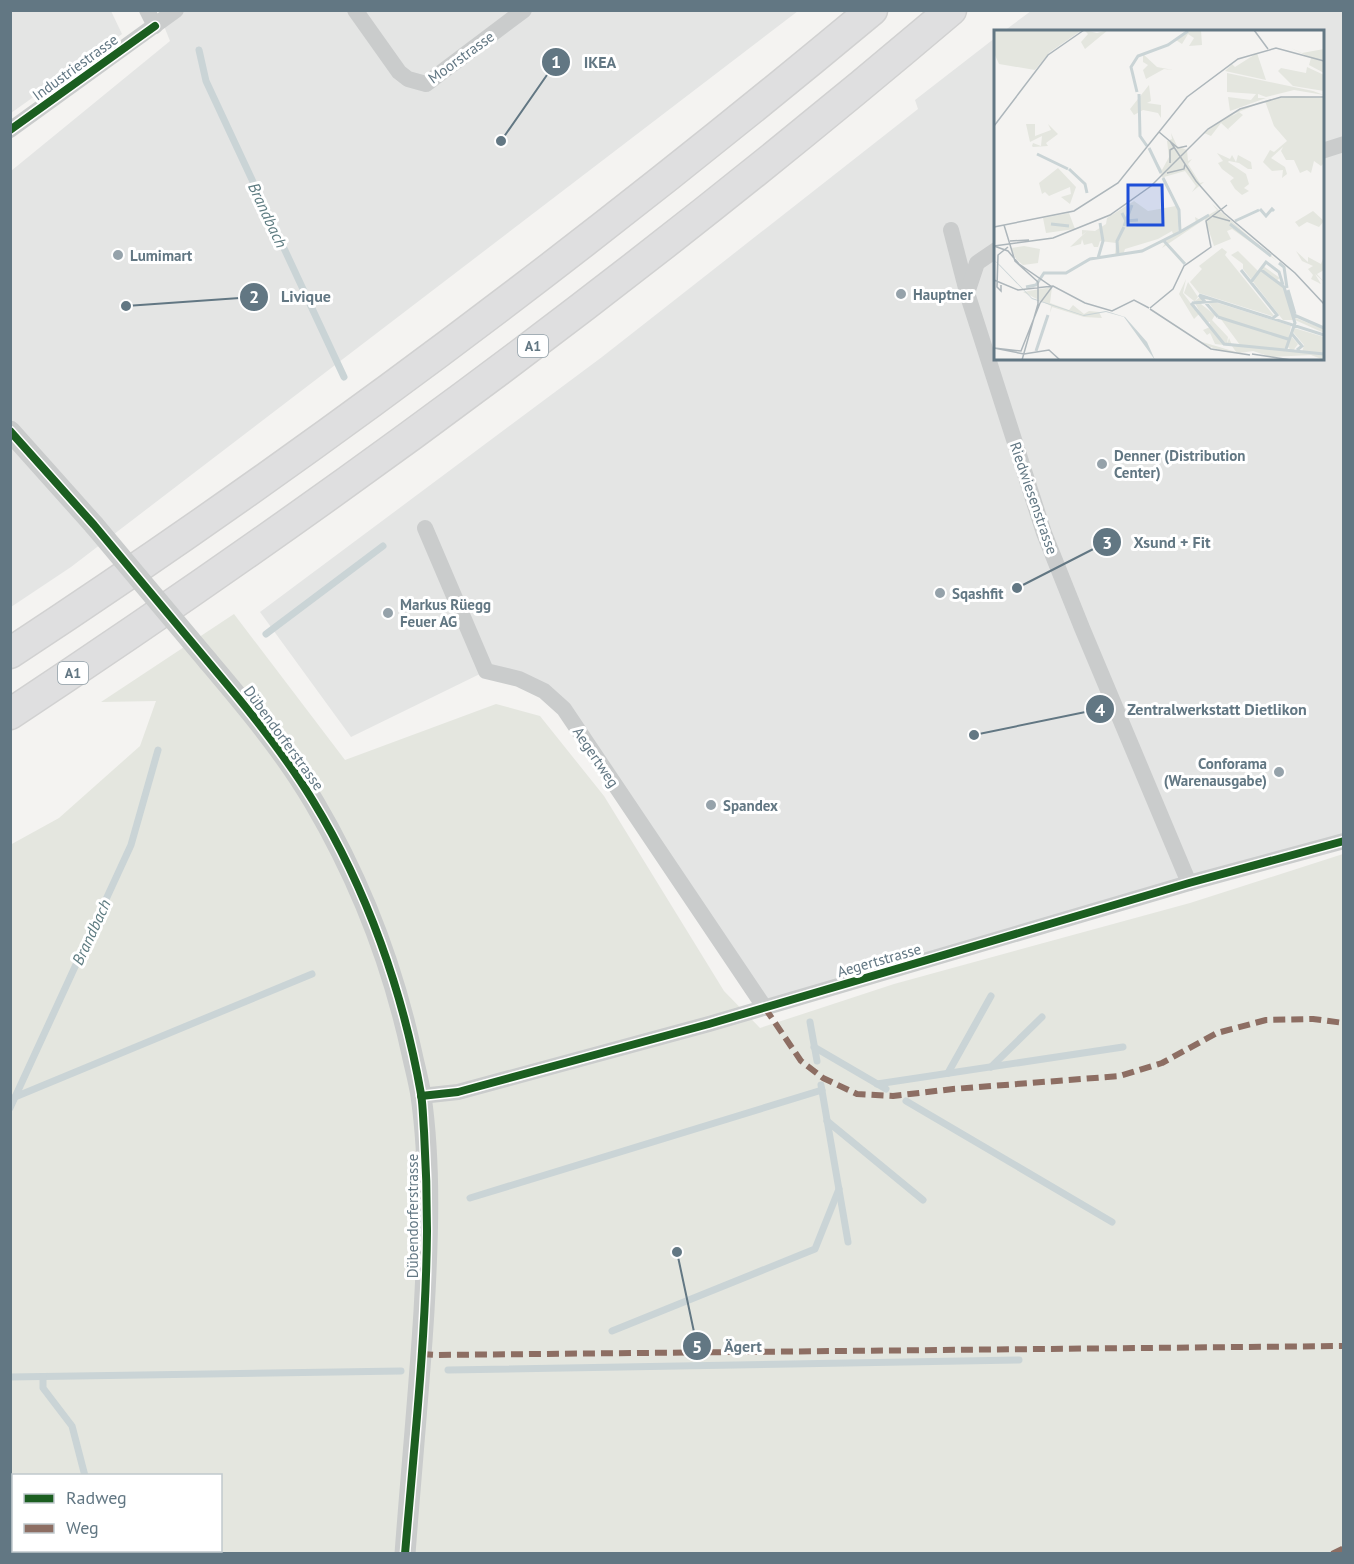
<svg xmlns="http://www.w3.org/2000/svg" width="1354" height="1564" font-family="'PT Sans',sans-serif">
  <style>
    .built { fill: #e4e5e4 }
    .green { fill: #e4e6df; fill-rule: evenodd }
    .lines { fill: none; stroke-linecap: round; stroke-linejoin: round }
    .stream { stroke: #cad4d6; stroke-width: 7 }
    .motorway-casing { stroke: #d1d1d1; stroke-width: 33 }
    .minor { stroke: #cacccc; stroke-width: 16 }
    .tertiary { stroke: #cacccc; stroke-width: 21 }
    .motorway { stroke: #dfdfe0; stroke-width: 30 }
    .tertiary-bridge { stroke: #cacccc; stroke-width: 21 }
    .quiet { stroke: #8d6e63; stroke-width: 6; stroke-dasharray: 12 6; stroke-linecap: butt }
    .cycleway-casing { stroke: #fff; stroke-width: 11 }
    .cycleway { stroke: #1b5e20; stroke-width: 8 }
    .poi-dot { fill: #95a2aa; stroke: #fff; stroke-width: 2 }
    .labels { text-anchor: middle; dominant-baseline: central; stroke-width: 6; stroke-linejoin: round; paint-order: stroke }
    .shield { fill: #fff; stroke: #91a0a8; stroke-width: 1.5 }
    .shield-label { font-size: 14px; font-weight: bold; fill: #627783 }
    .street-label { font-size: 15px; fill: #627783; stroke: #fff }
    .poi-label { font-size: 15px; font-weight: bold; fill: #627783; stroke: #fff; text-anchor: start }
    .water-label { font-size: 16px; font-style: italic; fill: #5d7b80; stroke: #fff }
    .inset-river { fill: none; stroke: #cad4d6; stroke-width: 3 }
    .inset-road { fill: none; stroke: #adb6bb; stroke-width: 1.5 }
    .view { fill: #1d4ed8; fill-opacity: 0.15; stroke: #1d4ed8; stroke-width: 3 }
    .inset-edge { fill: none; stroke: #627783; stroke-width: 3 }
    .leader { fill: none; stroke: #627783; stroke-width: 2 }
    .callout-dot { fill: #627783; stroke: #fff; stroke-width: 2 }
    .mark-label { font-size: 18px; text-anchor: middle; font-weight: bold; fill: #fff }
    .callout-label { font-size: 16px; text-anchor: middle; font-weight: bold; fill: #627783; stroke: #fff; stroke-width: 6; stroke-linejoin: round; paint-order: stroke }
  </style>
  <rect width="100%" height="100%" fill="#f4f3f1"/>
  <g class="built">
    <polygon points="11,10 111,11 122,34 11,113"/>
    <polygon points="158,11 798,11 71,567 11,607 11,171 170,41"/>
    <polygon points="1031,11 1343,11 1343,839 765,1008 564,709 486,671 351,737 260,612 602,357 918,109 915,100 995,38 996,358 1322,358 1322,32 1004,31"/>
  </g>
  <path class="green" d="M234 614 345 760 496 704 540 716 604 796 724 991 760 1028 894 984 1190 903 1343 854V1553H11L10 845 59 818 140 746 156 701 101 702ZM14 1476H220V1550H14Z"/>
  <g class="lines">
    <g class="stream">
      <polyline points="199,50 206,81 344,377"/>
      <polyline points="266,634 383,546"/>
      <polyline points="810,1022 817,1061"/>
      <polyline points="814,1047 886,1089"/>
      <polyline points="991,1067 1042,1017"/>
      <polyline points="948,1073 991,996"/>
      <polyline points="877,1084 1123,1047"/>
      <polyline points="821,1085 848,1242"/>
      <polyline points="15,1097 312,974"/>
      <polyline points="906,1101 1112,1222"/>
      <polyline points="10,1108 131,845 158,750"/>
      <polyline points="827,1121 923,1200"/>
      <polyline points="470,1198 822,1090"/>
      <polyline points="612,1331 815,1249 839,1189"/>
      <polyline points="448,1370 1019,1360"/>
      <polyline points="10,1377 401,1371"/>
      <polyline points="43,1377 43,1388 72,1426 85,1476"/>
      <polyline points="104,1550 105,1554"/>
    </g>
    <defs>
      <g id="motorway">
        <path d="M10 653C310 456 596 240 872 10"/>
        <path d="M10 714C337 498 652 264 951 10"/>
      </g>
    </defs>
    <use href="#motorway" class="motorway-casing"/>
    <g class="minor">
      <polyline points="147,10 155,26"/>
      <polyline points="355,10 399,72 408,79 426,84 524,10"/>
      <polyline points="10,130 176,10"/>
      <polyline points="1322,151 1344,144"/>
      <polyline points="951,230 967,292"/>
      <polyline points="996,250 977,263 967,293 1044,533 1082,628 1189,883"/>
      <polyline points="425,528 486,671 519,679 544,691 564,709 765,1008"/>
      <polyline points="421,1096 458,1092 709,1024 1189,883 1344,841"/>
    </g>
    <g class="tertiary">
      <polyline points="10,431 94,525"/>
      <path d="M208 661C246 706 284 751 314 802 360 880 393 966 412 1054 415 1068 419 1082 421 1096 431 1166 428 1241 424 1311 419 1392 411 1473 405 1554"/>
    </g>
    <use href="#motorway" class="motorway"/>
    <polyline class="tertiary-bridge" points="94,525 208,661"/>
    <g class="quiet">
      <polyline points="765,1008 801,1061 823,1078 857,1094 893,1096 953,1089 1120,1076 1162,1063 1217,1033 1266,1020 1313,1019 1344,1023"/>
      <polyline points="421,1354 437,1355 1344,1346"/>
      <polyline points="1332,1554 1344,1548"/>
    </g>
    <defs>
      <g id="cycleway">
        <polyline points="10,130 155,26"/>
        <path d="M10 431 94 525 235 694C263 728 290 763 313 801 367 889 403 992 421 1094 423 1106 423 1119 424 1131 426 1164 427 1197 427 1231 426 1339 414 1446 405 1554"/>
        <polyline points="421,1096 458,1092 709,1024 1189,883 1344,841"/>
      </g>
    </defs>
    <use href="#cycleway" class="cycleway-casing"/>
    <use href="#cycleway" class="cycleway"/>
  </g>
  <g class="poi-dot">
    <circle cx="118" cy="255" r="6"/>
    <circle cx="901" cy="294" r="6"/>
    <circle cx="1102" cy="464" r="6"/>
    <circle cx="940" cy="593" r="6"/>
    <circle cx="388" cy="613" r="6"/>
    <circle cx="1279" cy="772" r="6"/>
    <circle cx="711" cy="805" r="6"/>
  </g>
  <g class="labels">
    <g class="shield">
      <rect x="518" y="335" width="30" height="22" rx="4.5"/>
      <rect x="58" y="662" width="30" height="22" rx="4.5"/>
    </g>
    <g class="shield-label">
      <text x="533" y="346">A1</text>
      <text x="73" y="673">A1</text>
    </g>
    <g class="street-label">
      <text transform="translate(461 57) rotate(-36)">Moorstrasse</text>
      <text transform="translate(75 67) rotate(-36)">Industriestrasse</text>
      <text transform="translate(1034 498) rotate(71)">Riedwiesenstrasse</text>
      <text transform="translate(284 738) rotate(54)">Dübendorferstrasse</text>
      <text transform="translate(596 757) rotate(56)">Aegertweg</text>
      <text transform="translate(879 960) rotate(-16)">Aegertstrasse</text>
      <text transform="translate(412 1216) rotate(-90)">Dübendorferstrasse</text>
    </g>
    <g class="poi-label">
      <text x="130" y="255">Lumimart</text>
      <text x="913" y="294">Hauptner</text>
      <text x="1114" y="455">Denner (Distribution<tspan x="1114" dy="17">Center)</tspan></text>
      <text x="952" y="593">Sqashfit</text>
      <text x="400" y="604">Markus Rüegg<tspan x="400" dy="17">Feuer AG</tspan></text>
      <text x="1267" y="763" text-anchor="end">Conforama<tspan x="1267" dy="17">(Warenausgabe)</tspan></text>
      <text x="723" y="805">Spandex</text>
    </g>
    <g class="water-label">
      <text transform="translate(268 215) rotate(65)">Brandbach</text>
      <text transform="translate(91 932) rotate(-65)">Brandbach</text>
    </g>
  </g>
  <g transform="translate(994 30)">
    <rect width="330" height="330" fill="#f4f3f1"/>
    <path d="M0 0H88L56 22 41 40 5 34 0 23ZM90 0 103 3 114 0 91 19 87 12 94 4ZM195 0H207L208 15 195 16 200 8 194 4 188 14 182 10ZM297 18 308 23 330 19V43L315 35 317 28ZM263 23 272 50 231 41 238 34 241 37ZM149 24 163 37 179 40 170 39 152 49 149 40 154 35 149 32ZM313 37 330 45V61L299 56 284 41 287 38 312 43ZM233 43 319 61 330 65 300 60 272 67 264 64V68H272L236 81 234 67 257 70 262 64 233 62ZM155 55 157 71 153 73 167 75V88L164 83 149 80 140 85 136 79ZM301 66 330 68V133L327 136 320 131 317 143 313 140 306 143 300 130H292L287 121 289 117 277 128 291 137 293 144 288 148 289 140 278 141 269 132 276 120 280 122 293 111 280 96 271 71 240 84 238 86 245 82 249 85 234 99 237 102 227 93 217 106 210 103 237 84 253 77 266 72 282 68ZM32 94H41V106L57 100 54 94 64 104 52 113 54 116 39 117 38 116 39 113 47 116 48 106 36 112ZM177 103 183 116 193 120 194 131 198 129 194 134 206 153 210 152 198 162 202 156 191 141 170 147 185 179 184 203 202 193 201 187 206 190 223 180 218 174 283 231 238 199 233 201 237 209 220 216 211 189 168 218 173 211 153 218 179 204 178 201 164 209 131 219 129 225H121L122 213 106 211 104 217H100L98 213 90 215 88 209 87 214 76 217 93 201 88 205V200L101 201 112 194 113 188 140 171 154 181 182 176 154 118 168 140 175 127 173 111 178 109ZM223 123 236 129 238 125 242 132 244 125 257 132 258 139H254L245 133 235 131 234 132 252 144 255 154 250 158 255 161 248 165 241 159 236 151 240 148 228 139 224 133 229 131ZM64 138 82 157 76 174 67 167 77 164 76 157 55 166 51 162 48 164 45 153ZM319 181 330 191 325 197 313 192 305 197 301 192ZM75 183 81 199 52 203 49 188ZM30 216 46 219 44 233 29 235 22 229 17 218ZM228 218 233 222 231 225 281 287 205 263 196 252 208 239 205 236ZM244 221 264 241 269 236 286 248 282 251 288 252 299 287 330 299V303L301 290H289L249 239V234L237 225ZM302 221 314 232V227L327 234 330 226V240L323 244 330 252 321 244 327 254 317 249 319 245 314 239 319 236 308 231ZM192 249 189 263 205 284 200 289 185 264ZM194 252 204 267 201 271 206 267 219 271 209 269 207 274 221 285 218 290 234 307 233 314 235 308 238 315 298 321 293 316 290 319 246 315 215 273 221 272 297 296 294 313 297 306 304 314 299 321 308 322 310 315 299 302 300 298 330 307V330L317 325 277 327 259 321 246 323 225 320 214 316 205 311 242 322 238 316 221 314 216 303 213 305 209 300 216 297V292H212L213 296 200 271 190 263ZM58 257 56 273 75 280 79 275 90 284 95 281 105 282 108 288 90 287 58 277 56 283 57 276 29 262Z" fill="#e4e6df"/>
    <path d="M0 230 6 235 38 268 89 285 112 281 131 287 153 312 161 330 130 287 112 282 90 286 38 269Z" fill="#cad4d6"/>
    <path class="inset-river" d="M143 62 137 37 144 26 174 15 194 1M145 64 146 106 153 116M155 118 167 143M43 124 74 139M75 139 91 154 93 163M169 148 185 180 186 202M266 179 272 186 278 179 280 181M128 183 132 191 144 190M241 191 265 180M57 194 75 196M236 194 277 226M130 196 138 175M186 202 215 185M170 211 191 234M124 225 123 211 130 197M104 228 109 211 106 193M285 233 290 237 293 258M266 239 290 257 301 293 292 319M247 240 283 285 279 288M257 252 272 232 285 242 289 255M32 257 42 255 50 243H72L96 229 148 221 186 202M294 260 301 284M205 265 224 287M205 265 330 305M197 273 230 314 330 324M198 273 224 271M300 285 330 298M224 287 294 309M298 304 308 316 303 320M42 321 54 285"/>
    <path class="inset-road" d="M260 0 274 19M0 96 54 25 90 0M165 102 184 118 193 116M176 111 202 151 230 183 301 243 330 274M176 133V120L181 117M173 143 190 139 191 134M218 186 236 191M10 195 21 231 44 252V274L28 330M0 197 80 181 124 153 193 67 244 29 282 18 330 31M16 211 35 210M0 216 59 208 116 185 157 156 214 99 246 79 287 67H330M0 216 14 221 25 234 58 257 46 273 27 321 0 318M0 250 24 260 59 256 91 273 118 281 140 270 155 278M7 255V261L3 257 4 225 14 217M156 278 179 259 190 236 217 217 212 191 233 175M156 279 217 319 256 325M0 318 30 324 55 320 66 330M258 324 297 330"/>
    <path class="view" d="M134 155H168L169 195H134Z"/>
    <rect width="330" height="330" class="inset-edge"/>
  </g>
  <path class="leader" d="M501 141L556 62M126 306L254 297M1017 588L1107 542M974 735L1100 709M677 1252L697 1346"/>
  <g class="callout-dot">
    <circle cx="501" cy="141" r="6"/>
    <circle cx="126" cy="306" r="6"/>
    <circle cx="1017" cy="588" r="6"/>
    <circle cx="974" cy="735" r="6"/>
    <circle cx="677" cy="1252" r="6"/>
    <circle cx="556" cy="62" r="15"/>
    <circle cx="254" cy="297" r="15"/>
    <circle cx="1107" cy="542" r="15"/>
    <circle cx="1100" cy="709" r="15"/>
    <circle cx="697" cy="1346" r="15"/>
  </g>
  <g class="mark-label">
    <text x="556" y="68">1</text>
    <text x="254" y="303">2</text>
    <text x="1107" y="549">3</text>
    <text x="1100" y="716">4</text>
    <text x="697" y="1353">5</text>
  </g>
  <g class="callout-label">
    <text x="600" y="68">IKEA</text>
    <text x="306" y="302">Livique</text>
    <text x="1172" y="548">Xsund + Fit</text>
    <text x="1217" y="715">Zentralwerkstatt Dietlikon</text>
    <text x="743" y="1352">Ägert</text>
  </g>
  <rect width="1354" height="1564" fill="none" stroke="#627783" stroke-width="24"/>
  <rect x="12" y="1474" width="210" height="78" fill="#ffffff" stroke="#c0c9cd" stroke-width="1.5"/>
  <rect x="24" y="1494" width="30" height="9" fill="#1b5e20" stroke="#c0c9cd" stroke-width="1.5"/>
  <text x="66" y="1504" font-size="18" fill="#627783">Radweg</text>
  <rect x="24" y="1524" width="30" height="9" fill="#8d6e63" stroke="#c0c9cd" stroke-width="1.5"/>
  <text x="66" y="1534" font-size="18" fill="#627783">Weg</text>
</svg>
